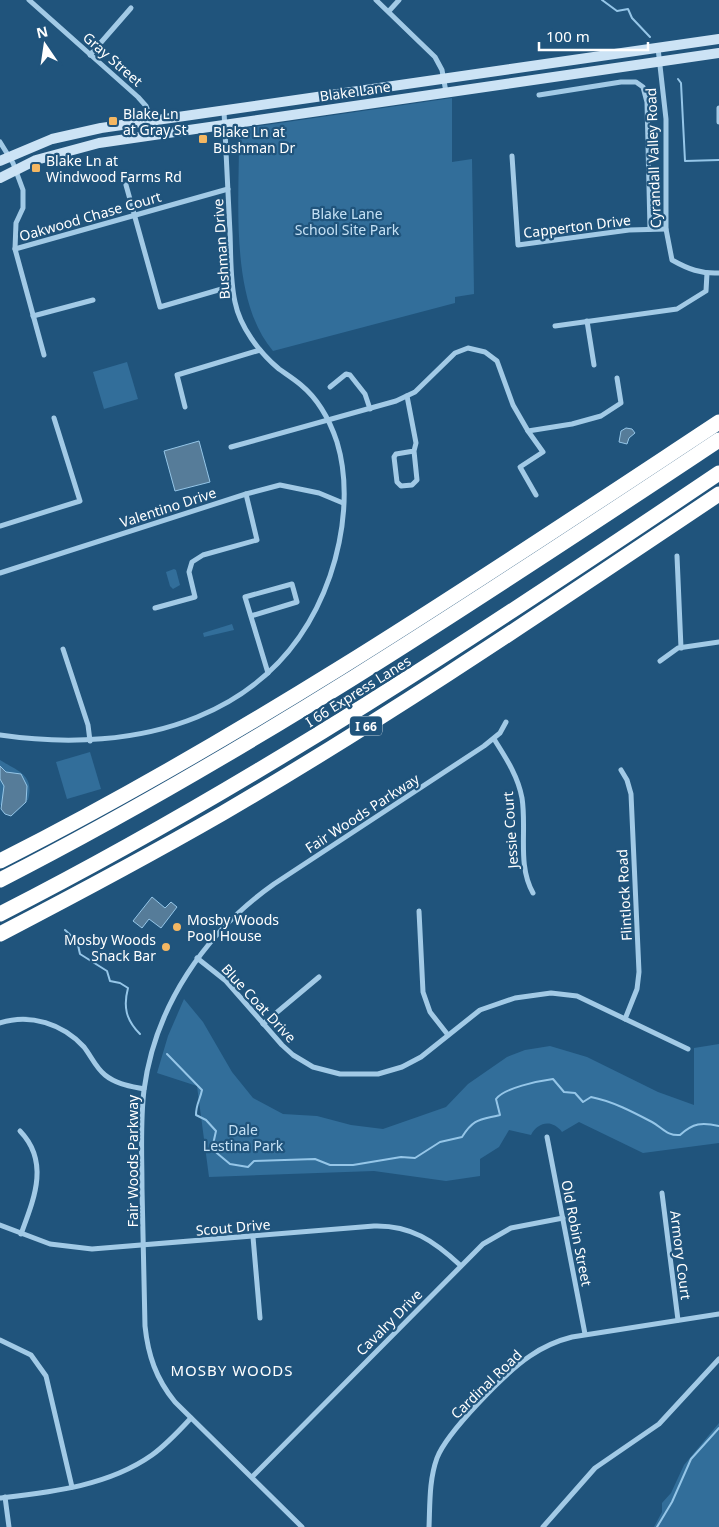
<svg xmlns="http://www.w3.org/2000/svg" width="719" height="1527" font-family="'Noto Sans',sans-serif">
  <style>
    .green { fill: #326e9a }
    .water { fill: #567c99; stroke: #95c6e8 }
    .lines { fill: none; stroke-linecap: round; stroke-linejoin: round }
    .stream { stroke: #95c6e8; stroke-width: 2 }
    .street { stroke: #a2cae6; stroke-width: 5 }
    .secondary { stroke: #cce3f5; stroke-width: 10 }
    .highway { stroke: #fff; stroke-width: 15 }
    .poi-dot { fill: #f4b762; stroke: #20547c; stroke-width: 2 }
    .labels { text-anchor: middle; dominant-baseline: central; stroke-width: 4.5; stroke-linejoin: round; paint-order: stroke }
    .shield { fill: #20547c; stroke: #bcccd8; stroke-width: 1 }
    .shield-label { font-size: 12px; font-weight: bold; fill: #fff }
    .street-label { font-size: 14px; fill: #fff; stroke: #20547c }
    .poi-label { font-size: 14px; fill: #fff; stroke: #20547c; text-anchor: start }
    .park-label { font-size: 14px; fill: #c5e1f5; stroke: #20547c }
    .neighbourhood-label { font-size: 15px; letter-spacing: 1px; fill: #fff; stroke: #20547c }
  </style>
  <rect width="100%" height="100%" fill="#20547c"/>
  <g class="green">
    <path d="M452 98V162L472 159 474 294 455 297V303L273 351C228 298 240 196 239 129Z"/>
    <polygon points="127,362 138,399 104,409 93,372"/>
    <polygon points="174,569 176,570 180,585 173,589 170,586 166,572"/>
    <polygon points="232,624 234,630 204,637 203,633"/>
    <polygon points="90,752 101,789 67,799 56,762"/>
    <path d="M0 760C17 771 35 774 28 800L19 802 10 812 0 805Z"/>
    <path d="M184 999 203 1022 232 1072 253 1098 283 1114 317 1116 351 1125 383 1129 446 1107 468 1084 507 1057 525 1050 550 1046 587 1057 658 1092 694 1105V1048L719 1044V1143L643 1153 579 1122 562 1132C552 1119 538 1122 531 1135L509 1130 499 1147 480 1159V1176L446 1181 374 1171 209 1177 197 1086 157 1073 168 1036Z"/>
    <polygon points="719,1423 719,1527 654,1527 662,1512 662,1503 671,1493 684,1465"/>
  </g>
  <g class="water">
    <polygon points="626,428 632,429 635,433 629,438 627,444 619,442 621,431"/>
    <polygon points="199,441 210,482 175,491 164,451"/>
    <polygon points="0,766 6,772 21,774 27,786 26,802 11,816 5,814 1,809 4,786 0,779"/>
    <polygon points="152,897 165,908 171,902 177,907 161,928 149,919 142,928 133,921"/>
  </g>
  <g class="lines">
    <g class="stream">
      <polyline points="602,0 617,11 628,9 632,18 650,37"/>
      <polyline points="678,79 681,83 685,161 719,160"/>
      <path d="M65 930 77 941 80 954 107 971 110 981 120 983 128 988C123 1007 126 1020 140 1034"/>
      <path d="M167 1054 202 1090C200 1100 196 1104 196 1115L206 1120 216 1131 212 1149 230 1164 248 1167 254 1161 315 1159 330 1165H353L401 1157 415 1158 440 1142 462 1137C474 1118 480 1120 500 1115L496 1099C504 1088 538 1081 553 1079L564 1092 575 1093 583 1102 591 1097C612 1101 633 1112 652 1122 663 1128 667 1136 680 1135 693 1123 702 1122 719 1126"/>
      <polyline points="657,1527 672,1502 691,1459 719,1428"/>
    </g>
    <g class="street">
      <polyline points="29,0 138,97 146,106 152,121"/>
      <polyline points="376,0 435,57 442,70 446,92"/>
      <polyline points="389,11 399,0"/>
      <path d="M658 48 666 119V229L672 260C688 269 701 274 719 273"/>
      <polyline points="90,55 131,8"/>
      <polyline points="539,95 621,82 636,82 643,87 647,102 650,229"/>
      <polyline points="719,108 719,122"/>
      <polyline points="0,142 13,163 23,190 23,208 16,223 15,249 44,355"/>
      <polyline points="512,156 518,245 629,230 666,229"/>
      <polyline points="126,185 160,307 232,286"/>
      <polyline points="15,249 228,189"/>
      <polyline points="33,316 93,300"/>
      <polyline points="587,321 594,365"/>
      <polyline points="555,326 677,309 706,291 707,273"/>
      <polyline points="330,387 346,374 350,375 365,394 370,409"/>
      <polyline points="407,396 416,443 414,451 417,480 412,485 401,486 397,482 394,457 396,454 414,451"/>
      <polyline points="185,407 177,375 260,350"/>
      <polyline points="528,431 543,452 520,467 536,495"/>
      <polyline points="231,447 396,401 415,392 455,353 468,348 485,352 497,361 513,405 528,431 572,424 601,416 621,403 617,378"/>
      <polyline points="0,526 80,501 54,418"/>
      <polyline points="677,556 681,648"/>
      <polyline points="0,573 246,494 280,485 319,493 343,503"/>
      <polyline points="155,608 195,597 189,572 192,562 203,555 257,540 246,494"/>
      <polyline points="251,616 297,602 292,584 245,597 268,673"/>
      <polyline points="63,649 88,725 90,741"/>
      <polyline points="660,661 678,648 719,642"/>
      <path d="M0 735C136 755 280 720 330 576 344 535 350 485 337 442 330 421 318 399 301 385 294 379 286 374 279 369 259 352 240 327 235 302 230 280 231 256 230 233 228 193 226 152 224 111"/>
      <path d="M494 739C506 758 518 776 522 798 527 830 517 865 533 893"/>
      <polyline points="621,770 627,780 631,794 639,972 637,989 625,1019"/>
      <polyline points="419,911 423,992 430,1012 448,1035"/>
      <polyline points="197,958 226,981 282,1045 293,1055 313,1067 340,1074 378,1074 402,1067 421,1057 480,1010 515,998 551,993 577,996 688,1049"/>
      <path d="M0 1023C30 1013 63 1024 84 1047 91 1056 96 1068 105 1075 116 1084 130 1086 144 1089"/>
      <polyline points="263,1024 319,977"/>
      <path d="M20 1131C50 1162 34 1199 21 1234"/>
      <polyline points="547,1137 585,1334"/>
      <polyline points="662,1193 678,1320"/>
      <path d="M0 1225 50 1244 92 1249 374 1226C411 1225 434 1241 460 1265"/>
      <polyline points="253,1237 260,1318"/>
      <polyline points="0,1340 31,1355 46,1376 72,1487"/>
      <polyline points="252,1477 483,1244 511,1228 563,1218"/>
      <polyline points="5,1497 9,1527"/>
      <path d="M0 1498C52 1492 108 1486 152 1455 166 1445 179 1431 191 1418"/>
      <path d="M302 1527 175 1402C156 1379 148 1355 145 1326 144 1280 143 1235 142 1189 142 1156 140 1123 144 1090 155 1006 205 933 274 884L484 746 500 733 506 722"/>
      <path d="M429 1527C430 1504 429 1480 437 1458 447 1432 506 1372 530 1356 543 1347 556 1341 572 1337L719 1314"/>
      <polyline points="543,1527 595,1468 659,1424 719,1359"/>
    </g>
    <g class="secondary">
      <polyline points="0,161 52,139 101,128 719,39"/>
      <polyline points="0,178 36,160 99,143 719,53"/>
    </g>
    <g class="highway">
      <path d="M0 861C251 734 484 577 719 422"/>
      <path d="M0 880C250 752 485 595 719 440"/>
      <path d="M0 914C251 786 486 630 719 473"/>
      <path d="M0 934C75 895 150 855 223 813 393 714 556 603 719 494"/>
    </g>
  </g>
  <g class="poi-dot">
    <rect x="108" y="116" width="10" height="10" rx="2.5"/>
    <rect x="198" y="134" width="10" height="10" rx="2.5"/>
    <rect x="31" y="163" width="10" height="10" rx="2.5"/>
    <circle cx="177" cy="927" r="5"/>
    <circle cx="166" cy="947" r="5"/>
  </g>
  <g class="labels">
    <rect class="shield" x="350" y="716.5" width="32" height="19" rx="4"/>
    <g class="shield-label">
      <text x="366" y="726">I 66</text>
    </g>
    <g class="street-label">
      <text transform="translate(113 59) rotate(41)">Gray Street</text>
      <text transform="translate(355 91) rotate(-8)">Blake Lane</text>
      <text transform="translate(653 158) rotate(-92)">Cyrandall Valley Road</text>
      <text transform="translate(90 216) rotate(-16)">Oakwood Chase Court</text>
      <text transform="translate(577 226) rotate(-7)">Capperton Drive</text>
      <text transform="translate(221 249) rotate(-94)">Bushman Drive</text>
      <text transform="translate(168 507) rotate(-18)">Valentino Drive</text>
      <text transform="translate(358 691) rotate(-32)">I 66 Express Lanes</text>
      <text transform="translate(362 813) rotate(-33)">Fair Woods Parkway</text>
      <text transform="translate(510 830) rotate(-94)">Jessie Court</text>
      <text transform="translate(624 895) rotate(-93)">Flintlock Road</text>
      <text transform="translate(259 1003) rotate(47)">Blue Coat Drive</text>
      <text transform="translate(132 1161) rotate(-90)">Fair Woods Parkway</text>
      <text transform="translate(233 1227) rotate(-5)">Scout Drive</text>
      <text transform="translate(577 1233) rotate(79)">Old Robin Street</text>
      <text transform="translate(681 1255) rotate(83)">Armory Court</text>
      <text transform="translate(389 1322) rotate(-45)">Cavalry Drive</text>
      <text transform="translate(486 1384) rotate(-44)">Cardinal Road</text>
    </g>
    <g class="poi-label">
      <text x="123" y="113">Blake Ln<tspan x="123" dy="16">at Gray St</tspan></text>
      <text x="213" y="131">Blake Ln at<tspan x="213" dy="16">Bushman Dr</tspan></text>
      <text x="46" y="160">Blake Ln at<tspan x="46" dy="16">Windwood Farms Rd</tspan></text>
      <text x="187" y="919">Mosby Woods<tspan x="187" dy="16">Pool House</tspan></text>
      <text x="156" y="939" text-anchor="end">Mosby Woods<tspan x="156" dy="16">Snack Bar</tspan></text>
    </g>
    <g class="park-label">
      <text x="347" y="213">Blake Lane<tspan x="347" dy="16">School Site Park</tspan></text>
      <text x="243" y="1129">Dale<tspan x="243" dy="16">Lestina Park</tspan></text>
    </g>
    <g class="neighbourhood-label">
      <text x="232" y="1370">MOSBY WOODS</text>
    </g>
  </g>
  <g transform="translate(45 45) rotate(347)" stroke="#20547c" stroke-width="4" paint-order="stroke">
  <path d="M0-4L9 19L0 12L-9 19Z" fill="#ffffff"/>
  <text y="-8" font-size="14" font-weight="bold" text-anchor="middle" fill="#ffffff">N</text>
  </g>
  <path d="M539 42v8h109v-8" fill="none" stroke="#ffffff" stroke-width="2.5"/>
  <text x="546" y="42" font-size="15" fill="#ffffff" stroke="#20547c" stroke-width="4" paint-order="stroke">100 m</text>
</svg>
